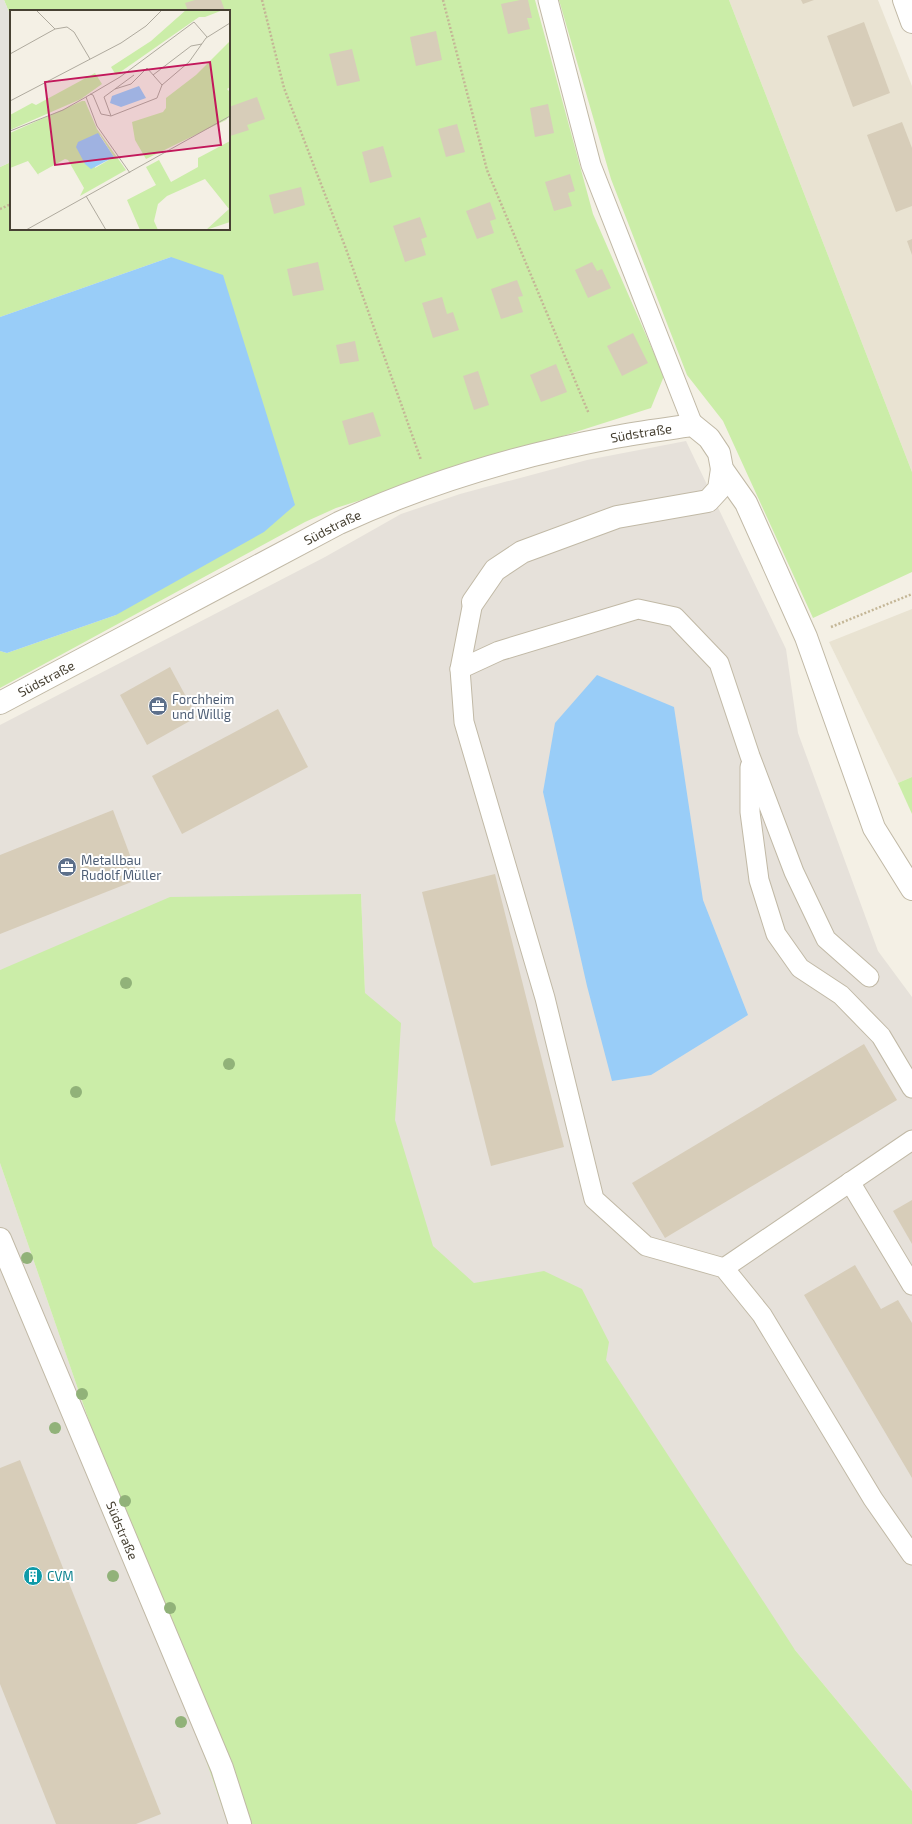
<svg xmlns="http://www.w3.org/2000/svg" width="912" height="1824" font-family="'Exo 2',sans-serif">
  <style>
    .residential { fill: #e9e3d2 }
    .industrial { fill: #e6e1da }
    .green { fill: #cbeda8 }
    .parking { fill: #e4e2dd }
    .water { fill: #99cdf8 }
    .building { fill: #d7cdb9 }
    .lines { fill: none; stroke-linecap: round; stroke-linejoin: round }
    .lane-casing { stroke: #c1b9a6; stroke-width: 21 }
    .street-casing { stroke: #c1b9a6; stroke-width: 24 }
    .path { stroke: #c4b696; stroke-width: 2.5; stroke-dasharray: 2 2; stroke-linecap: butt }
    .lane { stroke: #fff; stroke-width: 19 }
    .street { stroke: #fff; stroke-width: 22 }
    .tree { fill: #91b279 }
    .labels { text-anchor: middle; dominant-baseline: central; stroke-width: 4; stroke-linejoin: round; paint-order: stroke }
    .street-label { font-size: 13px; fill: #474133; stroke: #fff }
    .service-label { font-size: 13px; fill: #4e5e75; stroke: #fff; text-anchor: start }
    .culture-label { font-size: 13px; fill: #0d838f; stroke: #fff; text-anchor: start }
    .inset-road { fill: none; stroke: #afaa9e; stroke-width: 1 }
    .view { fill: #c2185b; fill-opacity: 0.15; stroke: #c2185b; stroke-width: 2 }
    .inset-edge { fill: none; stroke: #474133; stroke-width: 2 }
  </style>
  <rect width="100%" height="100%" fill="#f4f0e5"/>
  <g class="residential">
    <polygon points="729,0 878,0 912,86 912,472"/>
    <polygon points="912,609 912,777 898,783 829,642"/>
  </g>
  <g class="industrial">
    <polygon points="686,441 786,649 798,733 878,951 912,997 912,1791 795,1650 461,1340 391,1123 365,993 361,894 0,970 0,725 325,557 401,514 460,494 587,460"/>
    <polygon points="0,1163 228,1824 0,1824"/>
  </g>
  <g class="green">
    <polygon points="4,0 535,0 593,214 664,376 651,408 336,508 305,522 0,688 0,651 7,653 116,615 171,257 0,317 0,167 11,162 11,229 229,229 229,11 11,11 11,17"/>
    <polygon points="559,0 729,0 912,472 912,572 813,618 723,421 687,375 611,179"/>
    <polygon points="912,777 912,814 898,783"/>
    <polygon points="361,894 365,993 401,1023 395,1120 433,1246 474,1283 544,1271 582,1289 609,1342 606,1360 795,1650 912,1791 912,1824 228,1824 0,1163 0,970 170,897"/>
  </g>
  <polygon class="parking" points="0,0 4,0 11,17 11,162 0,167"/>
  <g class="water">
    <polygon points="171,257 223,275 295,505 264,532 116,615 7,653 0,651 0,317"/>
    <polygon points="597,675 674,707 703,900 748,1015 651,1075 612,1081 587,986 543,792 555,723"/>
  </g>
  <g class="building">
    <polygon points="195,0 221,0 225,11 188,11 185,3"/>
    <polygon points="520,0 528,0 532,18 527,18 530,29 508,34 501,4"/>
    <polygon points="801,0 814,0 803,4"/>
    <polygon points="864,22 890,93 853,107 827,36"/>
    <polygon points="436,31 442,60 416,66 410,37"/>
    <polygon points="352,49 360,81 337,86 329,54"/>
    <polygon points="257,97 265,119 247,125 249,130 230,136 229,107"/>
    <polygon points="548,104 554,133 535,137 530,108"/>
    <polygon points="902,122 912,148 912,206 896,212 867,135"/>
    <polygon points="457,124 465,152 446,157 438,129"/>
    <polygon points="383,146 392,177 370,183 362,152"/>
    <polygon points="570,174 575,191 568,193 572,206 554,211 545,182"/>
    <polygon points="301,187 305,205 274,214 269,195"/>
    <polygon points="490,202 496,219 490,221 494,233 477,239 466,211"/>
    <polygon points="420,217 427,237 421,239 426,255 405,262 393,226"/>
    <polygon points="912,239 912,255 907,241"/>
    <polygon points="318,262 324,290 293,296 287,269"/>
    <polygon points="592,262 597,271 602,269 611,288 588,298 575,270"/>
    <polygon points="517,280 523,296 518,297 523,312 501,319 491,289"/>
    <polygon points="442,297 447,314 453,312 459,330 433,338 422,303"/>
    <polygon points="633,333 648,363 622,376 607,346"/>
    <polygon points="355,341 359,361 340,364 336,345"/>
    <polygon points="556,364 567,392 541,402 530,375"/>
    <polygon points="478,371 489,405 474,410 463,376"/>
    <polygon points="373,412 381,436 349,445 342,421"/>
    <polygon points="170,667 197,717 147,745 120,695"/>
    <polygon points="278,709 308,767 182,834 152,776"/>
    <polygon points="113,810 139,879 0,934 0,855"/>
    <polygon points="495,874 564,1147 491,1166 422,892"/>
    <polygon points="864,1044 897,1100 665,1238 632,1183"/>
    <polygon points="912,1200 912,1244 893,1211"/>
    <polygon points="855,1265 881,1309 898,1300 912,1323 912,1478 804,1295"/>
    <polygon points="20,1460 161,1814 136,1824 56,1824 0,1684 0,1468"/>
  </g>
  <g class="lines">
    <defs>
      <g id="lane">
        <polyline points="548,0 591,165 693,425"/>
        <polyline points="473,602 460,669 464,722 545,998 594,1199 646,1246 724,1268 762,1315 873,1499 912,1555"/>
        <polyline points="460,669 499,651 638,609 675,617 719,663 750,756 794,872 826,939 869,977"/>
        <polyline points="750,767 750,812 759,880 776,934 800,968 841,995 881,1036 912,1088"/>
        <polyline points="850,1182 912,1285"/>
        <polyline points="724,1268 912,1140"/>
      </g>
      <g id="street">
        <polyline points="904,0 912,22"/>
        <polyline points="473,602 495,570 522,552 617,517 708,501 719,489 722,469"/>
        <path id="s1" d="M0 703 339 523C426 483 520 455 615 437 640 432 667 429 693 425L709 438 719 453 722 469 746 503 806 637 874 828 912 889"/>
        <path id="s2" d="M0 1239 222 1768 240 1824"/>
      </g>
    </defs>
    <use href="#lane" class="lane-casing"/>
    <use href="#street" class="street-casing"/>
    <g class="path">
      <polyline points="262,0 284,88 346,249 421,460"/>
      <polyline points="443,0 487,170 589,414"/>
      <polyline points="0,209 11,204"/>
      <polyline points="831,627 912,594"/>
    </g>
    <use href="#lane" class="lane"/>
    <use href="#street" class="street"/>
  </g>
  <g class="tree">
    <circle cx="126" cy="983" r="6"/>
    <circle cx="229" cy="1064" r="6"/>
    <circle cx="76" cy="1092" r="6"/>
    <circle cx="27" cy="1258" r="6"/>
    <circle cx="82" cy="1394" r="6"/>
    <circle cx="55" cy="1428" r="6"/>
    <circle cx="125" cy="1501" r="6"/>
    <circle cx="113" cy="1576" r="6"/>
    <circle cx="170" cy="1608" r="6"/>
    <circle cx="181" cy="1722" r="6"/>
  </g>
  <defs>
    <symbol id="office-disc" viewBox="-11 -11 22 22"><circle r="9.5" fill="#5c6f8a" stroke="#fff"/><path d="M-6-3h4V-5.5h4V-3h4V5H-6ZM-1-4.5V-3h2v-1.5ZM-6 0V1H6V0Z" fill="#fff"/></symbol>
    <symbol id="building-disc" viewBox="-11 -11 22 22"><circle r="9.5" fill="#0f9aa8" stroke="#fff"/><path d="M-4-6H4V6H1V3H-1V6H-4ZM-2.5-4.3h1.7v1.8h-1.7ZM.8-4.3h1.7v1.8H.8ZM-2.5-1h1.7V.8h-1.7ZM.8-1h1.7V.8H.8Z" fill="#fff"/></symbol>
  </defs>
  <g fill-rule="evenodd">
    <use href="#office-disc" x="147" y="695" width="22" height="22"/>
    <use href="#office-disc" x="56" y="856" width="22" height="22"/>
    <use href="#building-disc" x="22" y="1565" width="22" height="22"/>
  </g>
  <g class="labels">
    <g class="street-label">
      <text stroke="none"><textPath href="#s1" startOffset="700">Südstraße</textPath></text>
      <text stroke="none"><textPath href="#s1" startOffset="376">Südstraße</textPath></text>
      <text stroke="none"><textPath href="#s1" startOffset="52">Südstraße</textPath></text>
      <text stroke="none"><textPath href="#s2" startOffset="316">Südstraße</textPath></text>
    </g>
    <g class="service-label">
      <text x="172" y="699">Forchheim<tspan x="172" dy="15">und Willig</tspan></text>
      <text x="81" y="860">Metallbau<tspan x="81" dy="15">Rudolf Müller</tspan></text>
    </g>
    <g class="culture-label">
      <text x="47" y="1576">CVM</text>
    </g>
  </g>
  <g transform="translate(10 10)">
    <rect width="220" height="220" fill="#f4f0e5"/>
    <path d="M176 0H213L195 7H189L106 65 101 57 141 31ZM220 31V77L217 79 220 82V105L216 110 136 149 125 130 122 112 153 102 156 98V88L186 65ZM85 63 92 74 71 89 0 120V105L22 93 26 95ZM72 91H75L87 119 116 160 70 186 74 178 58 150 55 149 28 164 29 166 18 151 0 158V123ZM90 125 104 147 85 158ZM220 131V212L196 220 219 199 195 169 157 186 148 194 144 211 148 220H130L117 190 146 175 136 157 149 150 161 172 188 157V148Z" fill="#cbeda8" fill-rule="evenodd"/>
    <path d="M129 76 136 88 111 97 100 93 102 86ZM88 123 104 147 81 159 75 154 66 137 68 132Z" fill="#99cdf8"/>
    <path class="inset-road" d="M26 0 45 19 57 17 64 22 80 49M0 44 45 19M143 65 181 36 192 34M105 79 121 74 137 58 152 75M80 84 83 85 91 104 101 106 147 88 152 75 179 52 196 28 220 13M76 87 87 116 120 163M0 91 111 33 136 16 152 0M101 106 94 87 124 65M0 121 53 100 76 87 110 67 184 12 197 27M76 186 96 220M16 220 220 106"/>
    <path class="view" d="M200 52 211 135 45 155 35 72Z"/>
    <rect width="220" height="220" class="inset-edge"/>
  </g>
</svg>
